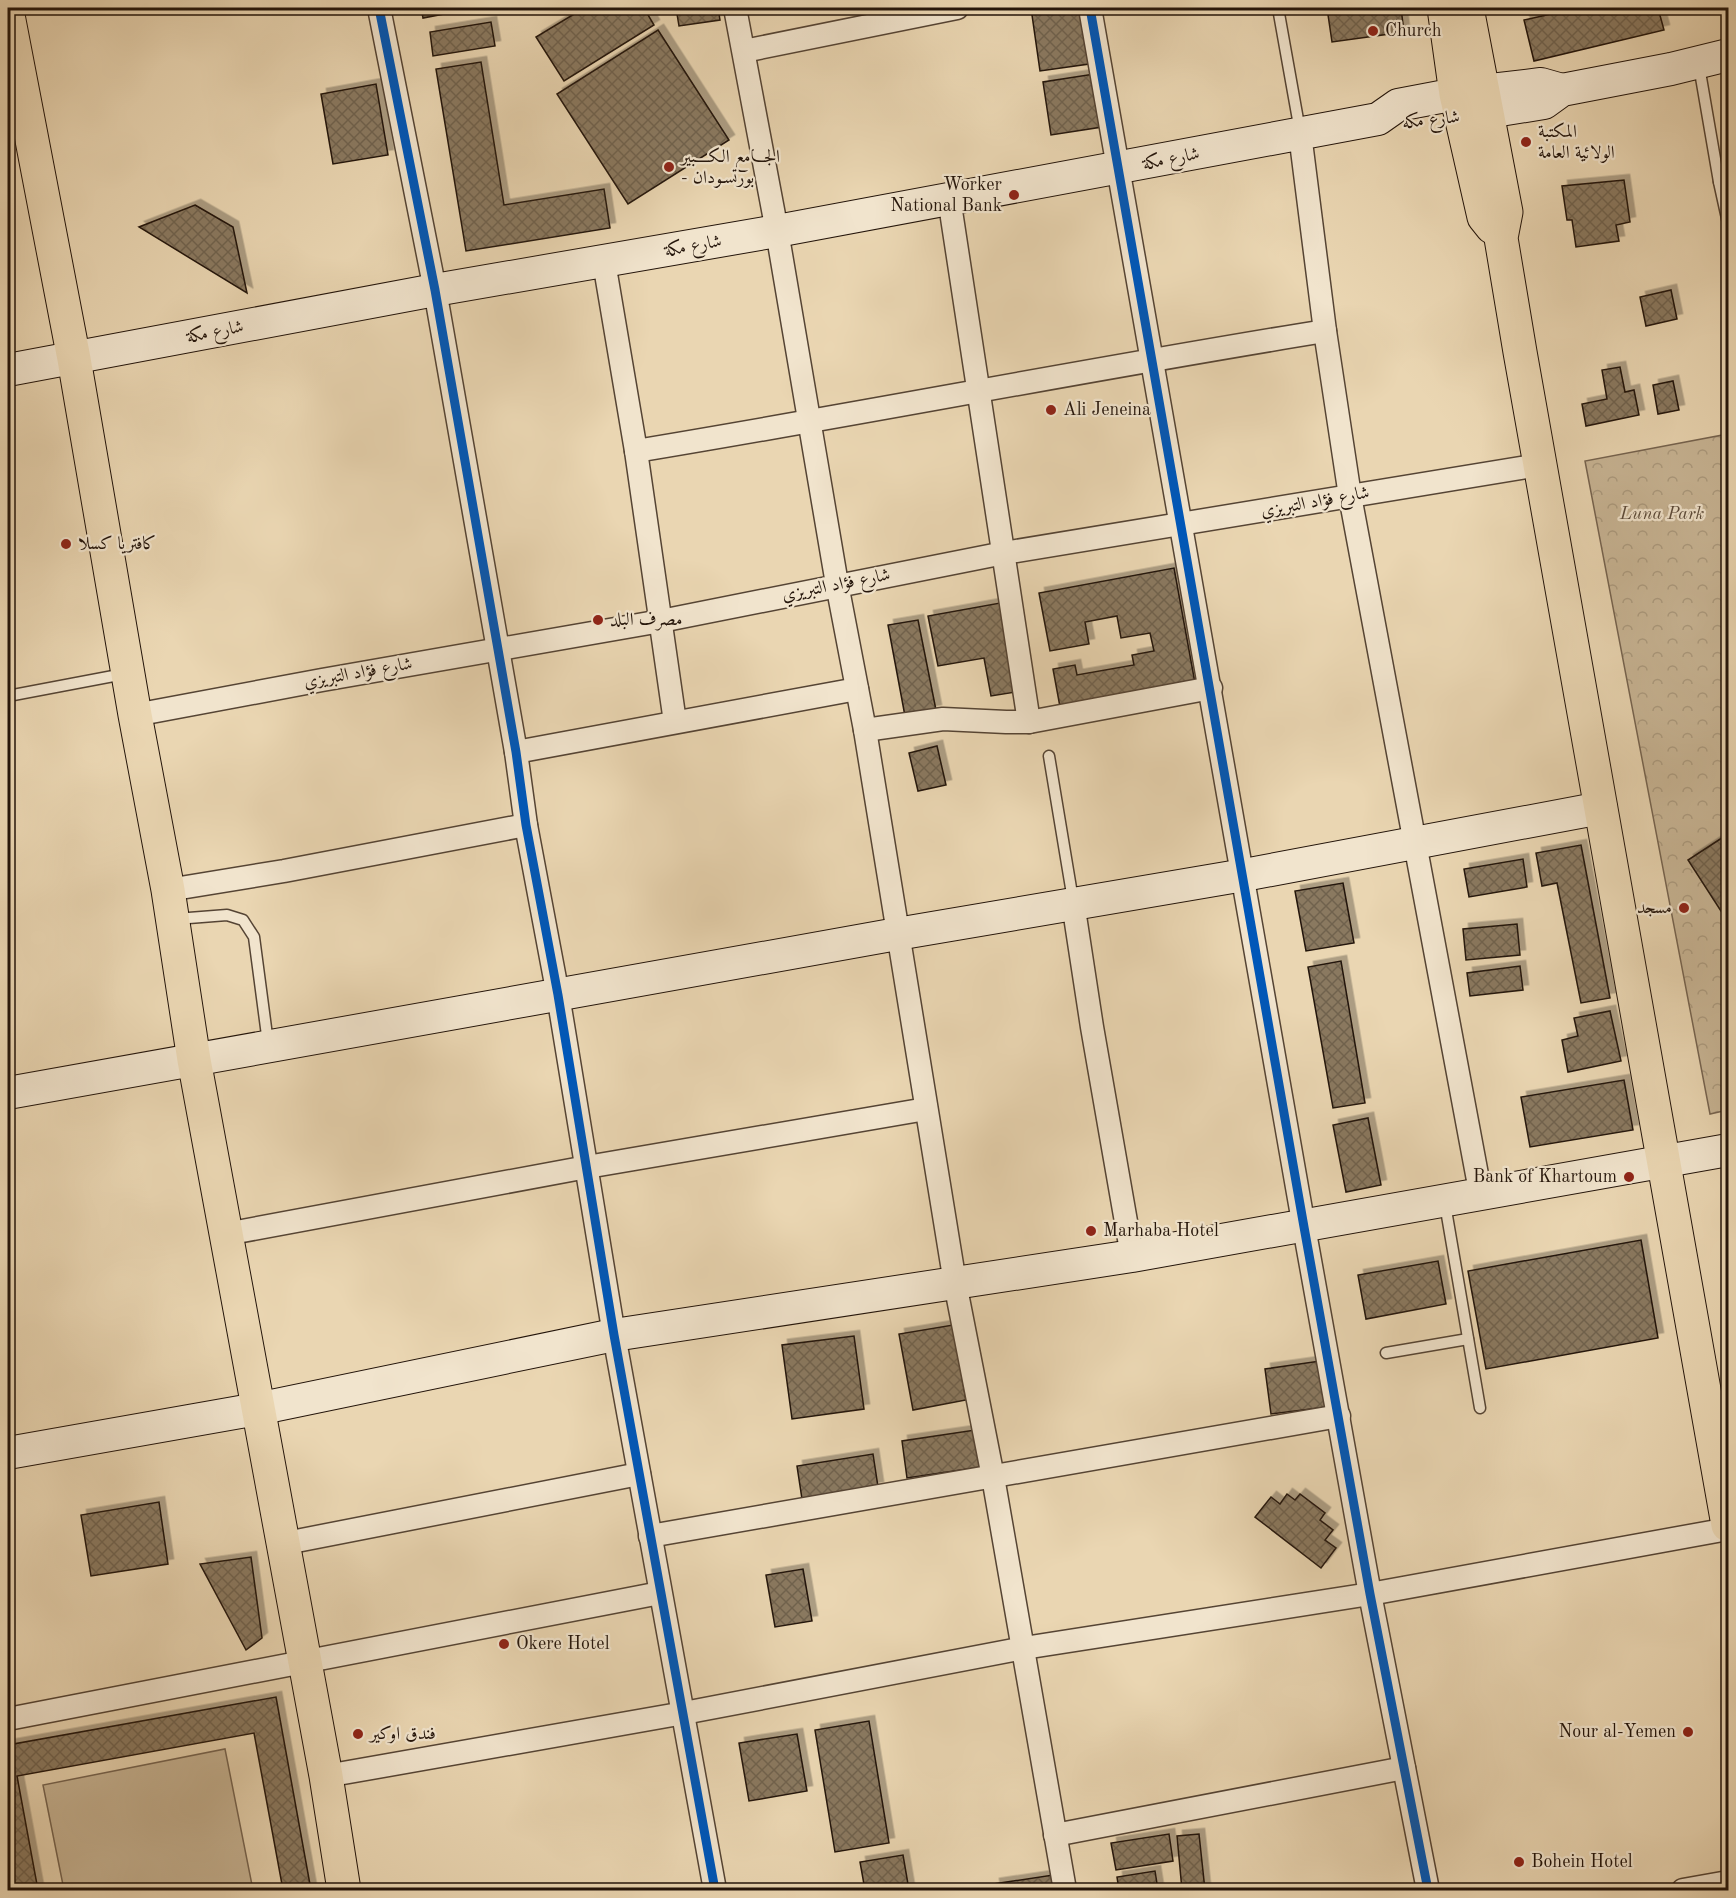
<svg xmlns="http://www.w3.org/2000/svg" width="1736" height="1898" font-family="'Old Standard TT',Amiri,serif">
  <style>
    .park { fill: url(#park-crowns); stroke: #766450; stroke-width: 1.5 }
    .garden { fill: #c8b595; stroke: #766450; stroke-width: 1.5 }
    .building { fill: url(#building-cross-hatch); stroke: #23140a; stroke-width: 1.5; filter: url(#shadow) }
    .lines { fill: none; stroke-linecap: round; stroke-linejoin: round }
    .lane-casing { stroke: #554434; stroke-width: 13 }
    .street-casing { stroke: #554434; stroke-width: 25 }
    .secondary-casing { stroke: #23140a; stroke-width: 34 }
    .primary-casing { stroke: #23140a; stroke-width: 35 }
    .highway-casing { stroke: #23140a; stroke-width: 35 }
    .lane { stroke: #f1e4cd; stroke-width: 10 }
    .street { stroke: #f1e4cd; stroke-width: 22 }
    .secondary { stroke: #f1e4cd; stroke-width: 32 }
    .primary { stroke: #ead6b2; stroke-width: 33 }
    .highway { stroke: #ead6b2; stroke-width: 33 }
    .cycleway-casing { stroke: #f1e4cd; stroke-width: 13 }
    .cycleway { stroke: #0057b8; stroke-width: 9 }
    .poi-dot { fill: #8f2418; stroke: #f1e4cd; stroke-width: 2 }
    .labels { text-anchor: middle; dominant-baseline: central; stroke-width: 4.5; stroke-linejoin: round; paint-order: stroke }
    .poi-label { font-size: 18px; fill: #23140a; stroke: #f1e4cd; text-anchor: start }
    .street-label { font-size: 18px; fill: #23140a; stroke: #f1e4cd }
    .park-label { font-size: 18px; font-style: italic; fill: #5d4c3b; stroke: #f1e4cd }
  </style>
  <defs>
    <pattern id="park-crowns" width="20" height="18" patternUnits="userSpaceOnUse" patternTransform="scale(1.5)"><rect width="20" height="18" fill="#c8b595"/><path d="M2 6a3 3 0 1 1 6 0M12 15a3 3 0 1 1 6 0" fill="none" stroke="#ac9b7f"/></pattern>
    <pattern id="building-cross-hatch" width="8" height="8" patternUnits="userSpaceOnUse" patternTransform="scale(1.5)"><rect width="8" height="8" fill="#8a7961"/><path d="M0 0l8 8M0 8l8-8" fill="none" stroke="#70624e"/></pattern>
    <filter id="shadow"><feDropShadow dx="5.5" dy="-5.5" stdDeviation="0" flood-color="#0004"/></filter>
  </defs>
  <rect width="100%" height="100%" fill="#ead6b2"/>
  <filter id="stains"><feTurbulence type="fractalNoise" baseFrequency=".00333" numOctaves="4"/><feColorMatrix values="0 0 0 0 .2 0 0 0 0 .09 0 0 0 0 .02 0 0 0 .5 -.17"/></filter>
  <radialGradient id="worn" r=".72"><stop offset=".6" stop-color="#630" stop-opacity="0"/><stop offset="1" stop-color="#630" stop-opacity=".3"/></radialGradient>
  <polygon class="park" points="1728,434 1728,1110 1710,1114 1585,461"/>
  <polygon class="garden" points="225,1749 253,1890 64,1890 43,1785"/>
  <g class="building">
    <polygon points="421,8 475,8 423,18"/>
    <polygon points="584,8 644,8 654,25 564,81 536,37"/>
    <polygon points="676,8 718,8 720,20 679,26"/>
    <polygon points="1031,8 1081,8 1089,64 1040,71"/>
    <polygon points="1327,8 1401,8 1404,32 1332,42"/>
    <polygon points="1578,8 1658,8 1664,30 1534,61 1524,20"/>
    <polygon points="1693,8 1715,8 1694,13"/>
    <polygon points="491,22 495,46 433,56 430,32"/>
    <polygon points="658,30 729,140 628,204 557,94"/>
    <polygon points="481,62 504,205 604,189 610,228 466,251 436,69"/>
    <polygon points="1094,74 1102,127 1051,135 1043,82"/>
    <polygon points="376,84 388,155 333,164 321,94"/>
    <polygon points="1624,180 1630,222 1616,225 1619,241 1576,247 1572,220 1567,220 1562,186"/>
    <polygon points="195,205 233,227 247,293 139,227"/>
    <polygon points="1671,290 1677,319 1646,326 1640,297"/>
    <polygon points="1620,367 1625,392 1634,390 1639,415 1586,426 1582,404 1607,399 1602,370"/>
    <polygon points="1673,381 1679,410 1658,414 1653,385"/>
    <polygon points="1174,568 1195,683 1060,707 1053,669 1075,665 1077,675 1134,665 1132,655 1154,651 1150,633 1121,638 1117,616 1085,622 1089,644 1050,651 1039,593"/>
    <polygon points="1000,603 1016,692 991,696 984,658 938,666 928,616"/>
    <polygon points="918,620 936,710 905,716 888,625"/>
    <polygon points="937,746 946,785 918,791 909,753"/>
    <polygon points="1728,834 1728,922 1688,860"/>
    <polygon points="1581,845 1610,998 1581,1003 1557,883 1542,886 1536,853"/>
    <polygon points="1523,859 1527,887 1469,897 1464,869"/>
    <polygon points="1343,883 1354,943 1306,951 1295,891"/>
    <polygon points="1517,924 1520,955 1466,960 1463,929"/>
    <polygon points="1341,961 1365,1103 1333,1108 1308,967"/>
    <polygon points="1520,966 1523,990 1470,996 1467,973"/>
    <polygon points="1610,1011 1621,1061 1568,1072 1562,1040 1578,1036 1574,1018"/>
    <polygon points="1624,1080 1633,1130 1530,1147 1521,1097"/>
    <polygon points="1368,1118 1381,1185 1346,1192 1333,1125"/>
    <polygon points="1641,1240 1658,1338 1486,1369 1468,1271"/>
    <polygon points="1438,1261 1446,1304 1366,1319 1358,1275"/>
    <polygon points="953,1325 966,1400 913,1410 899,1334"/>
    <polygon points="854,1336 864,1409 792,1419 782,1345"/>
    <polygon points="1320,1361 1327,1407 1271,1414 1265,1369"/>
    <polygon points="975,1430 981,1467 907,1478 902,1441"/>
    <polygon points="873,1454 878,1487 802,1499 797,1466"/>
    <polygon points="1287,1494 1295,1500 1300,1494 1325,1513 1320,1520 1333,1530 1325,1540 1336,1548 1321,1568 1255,1517 1271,1497 1280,1504"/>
    <polygon points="159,1502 168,1564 91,1576 81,1515"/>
    <polygon points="251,1557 262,1638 246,1650 200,1564"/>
    <polygon points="803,1569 812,1621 775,1627 766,1575"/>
    <polygon points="276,1697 311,1890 283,1890 254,1733 17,1776 38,1890 12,1890 8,1866 8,1745"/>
    <polygon points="869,1721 889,1843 835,1852 815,1730"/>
    <polygon points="797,1734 807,1791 749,1801 739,1743"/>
    <polygon points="1169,1834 1173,1861 1116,1870 1111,1843"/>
    <polygon points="1199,1834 1205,1890 1182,1890 1177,1836"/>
    <polygon points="903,1855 909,1890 865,1890 860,1862"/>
    <polygon points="1155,1871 1158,1890 1119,1890 1117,1877"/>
    <polygon points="1053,1875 1055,1890 995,1890 994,1884"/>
  </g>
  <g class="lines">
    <defs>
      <g id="lane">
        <polyline points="1278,8 1300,131"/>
        <polyline points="1699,66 1719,182 1728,181"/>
        <polyline points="1719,182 1728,223"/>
        <polyline points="8,696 124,674"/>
        <polyline points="1049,756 1073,900"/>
        <polyline points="176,919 227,915 243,920 254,937 268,1043"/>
        <polyline points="1445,1204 1480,1408"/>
        <polyline points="1386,1353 1468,1339"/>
      </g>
      <g id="street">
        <polyline points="379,8 435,290 516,752 526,825 558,995 614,1335 715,1890"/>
        <polyline points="735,8 777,231 837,584 865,730 955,1283 993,1477 1065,1890"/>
        <polyline points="1090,8 1304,1227 1370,1594 1428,1890"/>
        <polyline points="744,51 957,8"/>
        <polyline points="1300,134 1325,331 1350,496 1481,1196"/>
        <polyline points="949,198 1029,722"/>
        <polyline points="604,262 636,451 675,722"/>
        <path d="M636 451C866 413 1095 368 1325 331"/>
        <polyline points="135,715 322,680 661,621 1004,553 1539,465"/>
        <polyline points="865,730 943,719 1006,722 1029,722 1211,688"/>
        <polyline points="516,752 857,689"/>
        <polyline points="168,890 284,871 526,825"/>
        <polyline points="1073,903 1092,1027 1132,1256"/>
        <polyline points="226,1234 587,1167 926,1109"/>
        <polyline points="650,1536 1339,1416"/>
        <polyline points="281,1544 639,1474"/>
        <polyline points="8,1719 660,1593"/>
        <polyline points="326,1776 684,1713 1024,1648 1370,1594 1728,1529"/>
        <polyline points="1055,1835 1404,1768"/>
        <polyline points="1683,1890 1728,1882"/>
      </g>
      <g id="secondary">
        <polyline points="1463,116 1544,103 1562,90 1671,69 1728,55"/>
        <polyline points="8,370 435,290 777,231 1378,119 1398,105 1456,94 1541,84 1562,90"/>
        <polyline points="8,1093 897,934 1244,875 1601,808"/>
        <polyline points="8,1453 257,1409 614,1335 1132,1256 1728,1150"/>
      </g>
      <g id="primary">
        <polyline points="1444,8 1456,94 1484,217 1492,227"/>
        <polyline points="1467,8 1506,212 1501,238 1520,352 1728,1525"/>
      </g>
      <polyline id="highway" points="8,15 74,359 135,715 168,890 194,1060 326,1776 344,1890"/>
    </defs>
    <use href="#lane" class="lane-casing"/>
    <use href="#street" class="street-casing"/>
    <use href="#secondary" class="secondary-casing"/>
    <use href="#primary" class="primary-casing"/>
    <use href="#highway" class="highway-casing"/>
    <use href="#lane" class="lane"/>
    <use href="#street" class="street"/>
    <use href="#secondary" class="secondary"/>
    <use href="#primary" class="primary"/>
    <use href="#highway" class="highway"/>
    <defs>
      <g id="cycleway">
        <polyline points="379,8 435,290 516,752 526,825 558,995 614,1335 715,1890"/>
        <polyline points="1090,8 1304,1227 1370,1594 1428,1890"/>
      </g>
    </defs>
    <use href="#cycleway" class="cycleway-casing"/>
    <use href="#cycleway" class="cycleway"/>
  </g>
  <g class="poi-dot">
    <circle cx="1373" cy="31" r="6"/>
    <circle cx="1526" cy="142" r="6"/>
    <circle cx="669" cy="167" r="6"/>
    <circle cx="1014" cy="195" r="6"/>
    <circle cx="1051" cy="410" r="6"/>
    <circle cx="66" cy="544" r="6"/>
    <circle cx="598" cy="620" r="6"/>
    <circle cx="1684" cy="908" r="6"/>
    <circle cx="1629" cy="1177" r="6"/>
    <circle cx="1091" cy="1231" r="6"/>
    <circle cx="504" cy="1644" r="6"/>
    <circle cx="1688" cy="1732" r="6"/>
    <circle cx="358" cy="1734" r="6"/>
    <circle cx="1519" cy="1862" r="6"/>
  </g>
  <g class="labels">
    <g class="poi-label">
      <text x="1385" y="31">Church</text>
      <text x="1538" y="132">المكتبة<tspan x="1538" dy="21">الولائية العامة</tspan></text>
      <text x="681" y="157">الجـــامع الكــــبير<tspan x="681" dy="21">- بورتسـودان</tspan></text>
      <text x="1002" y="185" text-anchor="end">Worker<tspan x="1002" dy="21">National Bank</tspan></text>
      <text x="1063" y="410">Ali Jeneina</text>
      <text x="78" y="544">كافتريا كسلا</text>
      <text x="610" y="620">مصرف البلد</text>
      <text x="1672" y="908" text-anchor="end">مسجد</text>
      <text x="1617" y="1177" text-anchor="end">Bank of Khartoum</text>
      <text x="1103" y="1231">Marhaba Hotel</text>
      <text x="516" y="1644">Okere Hotel</text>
      <text x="1676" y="1732" text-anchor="end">Nour al-Yemen</text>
      <text x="370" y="1734">فندق اوكير</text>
      <text x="1531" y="1862">Bohein Hotel</text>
    </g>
    <g class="street-label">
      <text transform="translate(1431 120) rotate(-6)">شارع مكه</text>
      <text transform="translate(1171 159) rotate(-11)">شارع مكة</text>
      <text transform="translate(693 246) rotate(-10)">شارع مكة</text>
      <text transform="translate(215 332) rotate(-11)">شارع مكة</text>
      <text transform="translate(1315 502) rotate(-10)">شارع فؤاد التبريزي</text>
      <text transform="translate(836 585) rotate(-11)">شارع فؤاد التبريزي</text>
      <text transform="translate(358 673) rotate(-10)">شارع فؤاد التبريزي</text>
    </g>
    <g class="park-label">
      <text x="1662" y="514">Luna Park</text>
    </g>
  </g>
  <rect width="1736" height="1898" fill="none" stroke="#ead6b2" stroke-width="30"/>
  <rect x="9" y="9" width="1718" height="1880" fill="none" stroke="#23140a" stroke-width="3"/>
  <rect x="15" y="15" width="1706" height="1868" fill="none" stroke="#23140a" stroke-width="1.5"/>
  <rect width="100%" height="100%" filter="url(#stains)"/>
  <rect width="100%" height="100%" fill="url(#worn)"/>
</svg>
